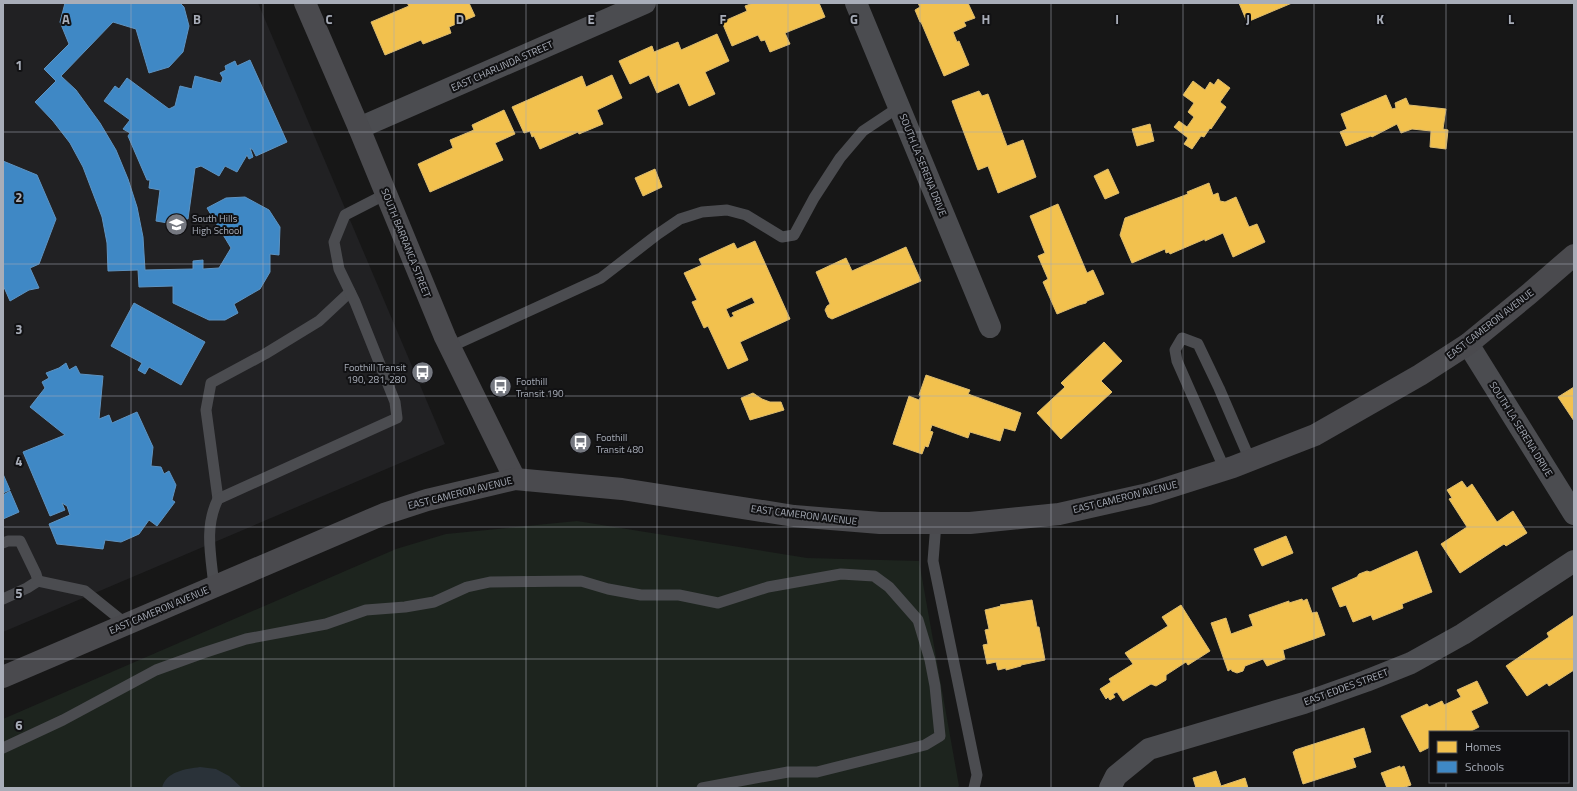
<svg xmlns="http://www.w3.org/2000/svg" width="1577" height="791" font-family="'Titillium Web',sans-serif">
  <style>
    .built { fill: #212123 }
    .green { fill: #1d241e }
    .water { fill: #2a3239 }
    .homes { fill: #f2c14e; stroke: #dcbb6e; fill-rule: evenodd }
    .schools { fill: #3f88c5; stroke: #5e93c1 }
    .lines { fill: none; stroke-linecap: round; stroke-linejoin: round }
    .lane { stroke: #4b4c50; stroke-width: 11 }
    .street { stroke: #4b4c50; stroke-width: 22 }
    .secondary { stroke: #4a4a4e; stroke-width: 22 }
    .grid { fill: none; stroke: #a8adb8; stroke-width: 1; stroke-opacity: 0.55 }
    .labels { text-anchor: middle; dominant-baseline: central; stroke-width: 4; stroke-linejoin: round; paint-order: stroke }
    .street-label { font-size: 10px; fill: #a8adb8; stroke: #111113 }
    .poi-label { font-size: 10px; fill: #a8adb8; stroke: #111113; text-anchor: start }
    .grid-label { font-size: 13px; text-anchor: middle; font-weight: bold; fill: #a8adb8; stroke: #111113; stroke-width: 4; stroke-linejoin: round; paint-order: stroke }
  </style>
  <rect width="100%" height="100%" fill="#171717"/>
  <polygon class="built" points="3,3 258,3 445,444 3,632"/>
  <polygon class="green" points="577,521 807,558 919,561 959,786 957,788 3,788 3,719 396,549 446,534"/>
  <path class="water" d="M200 767 216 769 229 776 242 788H162C166 771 186 769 200 767Z"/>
  <g class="homes">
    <polygon points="407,3 469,3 475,16 449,27 451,33 423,44 421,40 385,55 371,22 409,6"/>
    <polygon points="753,3 819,3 825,17 785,33 790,44 770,52 765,40 761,41 758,35 732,46 722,22 747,11 745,6"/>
    <polygon points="918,3 968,3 975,18 964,22 966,26 953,32 957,42 959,41 969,65 944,76 921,22 920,22 915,10 920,7"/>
    <polygon points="1239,3 1292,3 1247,22"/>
    <polygon points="717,34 729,61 705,72 715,94 689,106 679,83 657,93 649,75 630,84 619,61 652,46 654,52 678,42 681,50"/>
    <polygon points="612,75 622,98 597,110 603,124 579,134 578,132 540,149 534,136 532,137 530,131 524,133 512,107 582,76 586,87"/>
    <polygon points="1218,79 1230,88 1220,102 1226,107 1211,129 1210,128 1204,137 1201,136 1192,149 1184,144 1188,138 1174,127 1179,121 1187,127 1194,117 1188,112 1194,103 1183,95 1193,81 1205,90 1210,82 1214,85"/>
    <polygon points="979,91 982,96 988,94 1007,146 1023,140 1036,177 998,193 988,166 978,170 952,101"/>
    <polygon points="1386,95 1392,109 1396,108 1395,103 1406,98 1409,105 1446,109 1443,129 1448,130 1446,149 1430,147 1431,131 1412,129 1401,133 1397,124 1372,137 1371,136 1346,146 1340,132 1347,129 1341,114"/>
    <polygon points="504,110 515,134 495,143 503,160 430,192 418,164 453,148 450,140 474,130 472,125"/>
    <polygon points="1150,124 1154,141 1137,146 1132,129"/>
    <polygon points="655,169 662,187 643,196 635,178"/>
    <polygon points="1108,169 1119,193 1105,199 1094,176"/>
    <polygon points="1209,183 1213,195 1218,193 1220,201 1225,202 1236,197 1249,227 1257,224 1265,242 1233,257 1223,233 1205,241 1205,239 1170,254 1169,252 1166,253 1165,249 1132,263 1120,235 1125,218 1188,194 1187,192"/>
    <polygon points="1058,204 1087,273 1093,270 1104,294 1087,301 1086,303 1079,305 1057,314 1043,282 1048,279 1038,256 1045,253 1030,216"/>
    <path d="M755 241 790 319 740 342 748 360 728 369 708 326 704 328 692 302 697 300 684 273 702 265 699 259 734 243 737 249ZM752 297 755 303 732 313 734 316 730 318 726 309Z"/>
    <polygon points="906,247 921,281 832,319 828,317 825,310 827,306 830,304 816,272 846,258 852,271"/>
    <polygon points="1104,342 1122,361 1101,381 1112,392 1061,439 1037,413 1065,387 1061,383"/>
    <polygon points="926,375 970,390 968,394 1021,413 1015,431 1004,428 1000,441 970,432 968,438 932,425 930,431 933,432 928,447 925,446 922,454 893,444 909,396 919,400 921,396 919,395"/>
    <polygon points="1574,387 1574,421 1558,397"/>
    <polygon points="753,393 762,399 770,402 781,402 784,410 750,420 741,398"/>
    <polygon points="1462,481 1467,488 1472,484 1497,522 1513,511 1527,533 1506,546 1504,544 1460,573 1441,544 1467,527 1449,499 1452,498 1447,490"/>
    <polygon points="1286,536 1293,553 1262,566 1254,549"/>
    <polygon points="1417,551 1432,592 1402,604 1403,608 1373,620 1371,615 1353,622 1346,605 1340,607 1332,588 1357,577 1359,574 1367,571 1370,572"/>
    <polygon points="1302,599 1303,601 1307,599 1312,613 1317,612 1325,635 1283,650 1285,659 1267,666 1263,659 1245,666 1243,671 1237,673 1232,671 1231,669 1228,671 1211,623 1226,618 1231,634 1253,626 1249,615 1289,601 1289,603"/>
    <polygon points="1032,600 1037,627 1039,627 1045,660 1021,665 1021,666 1006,670 1006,668 998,670 996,662 987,664 983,645 988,644 985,630 989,629 985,610 1001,606 1000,605"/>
    <polygon points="1181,605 1210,651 1188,665 1186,662 1166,675 1166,680 1156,686 1151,684 1123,701 1117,692 1113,694 1115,697 1110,700 1108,697 1106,699 1100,689 1111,682 1109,679 1133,664 1125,653 1168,626 1162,617"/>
    <polygon points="1574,615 1574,670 1549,686 1547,683 1527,696 1506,666 1549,637 1547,633"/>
    <polygon points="1477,681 1488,703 1471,711 1479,727 1469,732 1430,732 1430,747 1420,752 1401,716 1427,704 1429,707 1442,701 1444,705 1461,697 1457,690"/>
    <polygon points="1364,728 1371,752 1353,758 1356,767 1303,784 1293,752 1295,751 1295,750"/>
    <polygon points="1400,766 1400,768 1404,766 1411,785 1402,788 1387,788 1381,773"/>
    <polygon points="1216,771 1221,786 1245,778 1248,788 1196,788 1193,778"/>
  </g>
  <g class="schools">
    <polygon points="65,3 180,3 184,7 189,26 183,52 169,67 149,73 136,29 113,22 61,76 76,90 100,123 116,150 128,179 137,207 143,237 145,270 193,269 193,261 203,260 203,269 219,268 231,248 207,208 226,198 245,197 269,210 280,227 279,255 270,254 270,272 260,289 234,304 238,313 225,320 209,320 173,303 173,286 139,287 138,270 108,271 107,243 102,217 83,167 70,143 53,121 35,102 56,81 44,69 69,44 60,22"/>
    <polygon points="250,60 287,142 256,156 253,150 250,148 253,157 249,159 247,155 237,172 225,166 219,176 201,166 195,168 188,219 175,218 174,224 156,221 160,190 149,188 150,180 147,180 128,136 130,133 123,129 130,120 104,101 115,86 119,89 127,78 169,109 175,106 180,86 192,89 195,76 221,83 223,78 220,73 226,70 225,66 235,61 237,66"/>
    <polygon points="3,161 37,175 56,219 39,264 30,268 39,288 29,290 10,301 3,285"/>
    <polygon points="134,303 205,342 181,385 149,367 145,374 138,370 142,363 111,346"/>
    <polygon points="66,363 69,370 76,366 80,374 103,376 99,419 109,415 112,423 137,412 153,447 151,466 161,467 164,474 169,471 176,485 172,500 175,502 157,526 149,520 139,534 121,542 105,540 103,549 57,544 49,524 70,515 67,506 62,503 65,510 50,516 23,452 65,435 30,407 45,388 42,382 49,378 46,373 59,368"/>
    <polygon points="3,474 10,490 3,493"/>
    <polygon points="10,491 19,512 3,519 3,495"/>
  </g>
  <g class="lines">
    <g class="lane">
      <polyline points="450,347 601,278 658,234 680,219 702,212 727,210 746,215 782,237 794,235 814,198 840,158 863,131 899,107"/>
      <polyline points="1225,470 1177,361 1175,350 1182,338 1198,344 1219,388 1250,460"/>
      <polyline points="218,499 206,410 211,383 265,354 319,321 350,292"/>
      <polyline points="936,523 933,561 977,775 974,788"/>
      <polyline points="3,543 8,541 20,541 36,574 38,581 27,588 3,599"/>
      <polyline points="38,581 85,591 126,624"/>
      <path d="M214 586C211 556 204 527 218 499L397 418 395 402 355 302 339 269 334 242 345 215 386 194"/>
      <polyline points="3,748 63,720 156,670 203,653 246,639 326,624 366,610 405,607 434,602 467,587 490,582 581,581 608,589 641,595 679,595 718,603 768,587 841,574 874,576 889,587 918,620 930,660 935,686 940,736 925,745 817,772 788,772 702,788"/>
    </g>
    <g class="street">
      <polyline points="856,3 990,327"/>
      <polyline points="359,128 645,3"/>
      <polyline points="1468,344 1574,514"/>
      <polyline points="1110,788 1116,776 1149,749 1304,703 1366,681 1411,663 1463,634 1574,561"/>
    </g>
    <g class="secondary">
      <polyline points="305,3 359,128 445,337 515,479"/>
      <polyline points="3,677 384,514 427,500 515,479 622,489 794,516 880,523 970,523 1059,514 1148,494 1233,467 1315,435 1420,375 1468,344 1529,294 1574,255"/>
    </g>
  </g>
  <path class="grid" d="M131 3V788M263 3V788M394 3V788M526 3V788M657 3V788M788 3V788M920 3V788M1051 3V788M1183 3V788M1314 3V788M1446 3V732M3 132H1574M3 264H1574M3 396H1574M3 527H1574M3 659H1574M1446 782V788"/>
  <defs>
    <symbol id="school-disc" viewBox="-11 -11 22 22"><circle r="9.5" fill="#757880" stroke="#111113"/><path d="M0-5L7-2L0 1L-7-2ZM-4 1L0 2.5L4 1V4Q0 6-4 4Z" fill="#fff"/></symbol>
    <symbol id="bus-disc" viewBox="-11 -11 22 22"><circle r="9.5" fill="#757880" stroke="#111113"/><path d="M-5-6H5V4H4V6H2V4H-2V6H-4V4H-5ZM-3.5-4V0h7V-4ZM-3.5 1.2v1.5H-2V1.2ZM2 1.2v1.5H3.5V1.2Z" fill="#fff"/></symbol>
  </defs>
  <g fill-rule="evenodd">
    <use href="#school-disc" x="164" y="212" width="25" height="25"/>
    <use href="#bus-disc" x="410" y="360" width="25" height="25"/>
    <use href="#bus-disc" x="488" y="374" width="25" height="25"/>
    <use href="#bus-disc" x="568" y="430" width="25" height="25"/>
  </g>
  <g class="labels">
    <g class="street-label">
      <text transform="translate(502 66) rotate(-24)">EAST CHARLINDA STREET</text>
      <text transform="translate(923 165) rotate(68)">SOUTH LA SERENA DRIVE</text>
      <text transform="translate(406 243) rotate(68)">SOUTH BARRANCA STREET</text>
      <text transform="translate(1490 324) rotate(-38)">EAST CAMERON AVENUE</text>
      <text transform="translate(1521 429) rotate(58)">SOUTH LA SERENA DRIVE</text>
      <text transform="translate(460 493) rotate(-14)">EAST CAMERON AVENUE</text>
      <text transform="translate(1125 497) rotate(-14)">EAST CAMERON AVENUE</text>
      <text transform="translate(804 515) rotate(7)">EAST CAMERON AVENUE</text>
      <text transform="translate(159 610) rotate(-23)">EAST CAMERON AVENUE</text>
      <text transform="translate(1346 687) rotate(-20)">EAST EDDES STREET</text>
    </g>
    <g class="poi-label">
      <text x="192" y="218">South Hills<tspan x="192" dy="12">High School</tspan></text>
      <text x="406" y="367" text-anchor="end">Foothill Transit<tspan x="406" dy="12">190, 281, 280</tspan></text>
      <text x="516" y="381">Foothill<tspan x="516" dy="12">Transit 190</tspan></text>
      <text x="596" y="437">Foothill<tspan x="596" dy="12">Transit 480</tspan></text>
    </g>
  </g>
  <g class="grid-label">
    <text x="66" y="24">A</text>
    <text x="197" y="24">B</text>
    <text x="329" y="24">C</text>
    <text x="460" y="24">D</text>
    <text x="591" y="24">E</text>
    <text x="723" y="24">F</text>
    <text x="854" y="24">G</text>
    <text x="986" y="24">H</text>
    <text x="1117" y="24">I</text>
    <text x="1248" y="24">J</text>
    <text x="1380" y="24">K</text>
    <text x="1511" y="24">L</text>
    <text x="19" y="70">1</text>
    <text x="19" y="202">2</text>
    <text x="19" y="334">3</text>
    <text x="19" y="466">4</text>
    <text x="19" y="598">5</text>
    <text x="19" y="730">6</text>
  </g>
  <rect width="1577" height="791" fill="none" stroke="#a8adb8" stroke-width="8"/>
  <rect x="1429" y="731" width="140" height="52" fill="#111113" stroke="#4d4f55"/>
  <rect x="1437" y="741" width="20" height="12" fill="#f2c14e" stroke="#4d4f55"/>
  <text x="1465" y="751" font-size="12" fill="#a8adb8">Homes</text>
  <rect x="1437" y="761" width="20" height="12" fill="#3f88c5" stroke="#4d4f55"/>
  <text x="1465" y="771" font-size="12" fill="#a8adb8">Schools</text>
</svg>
